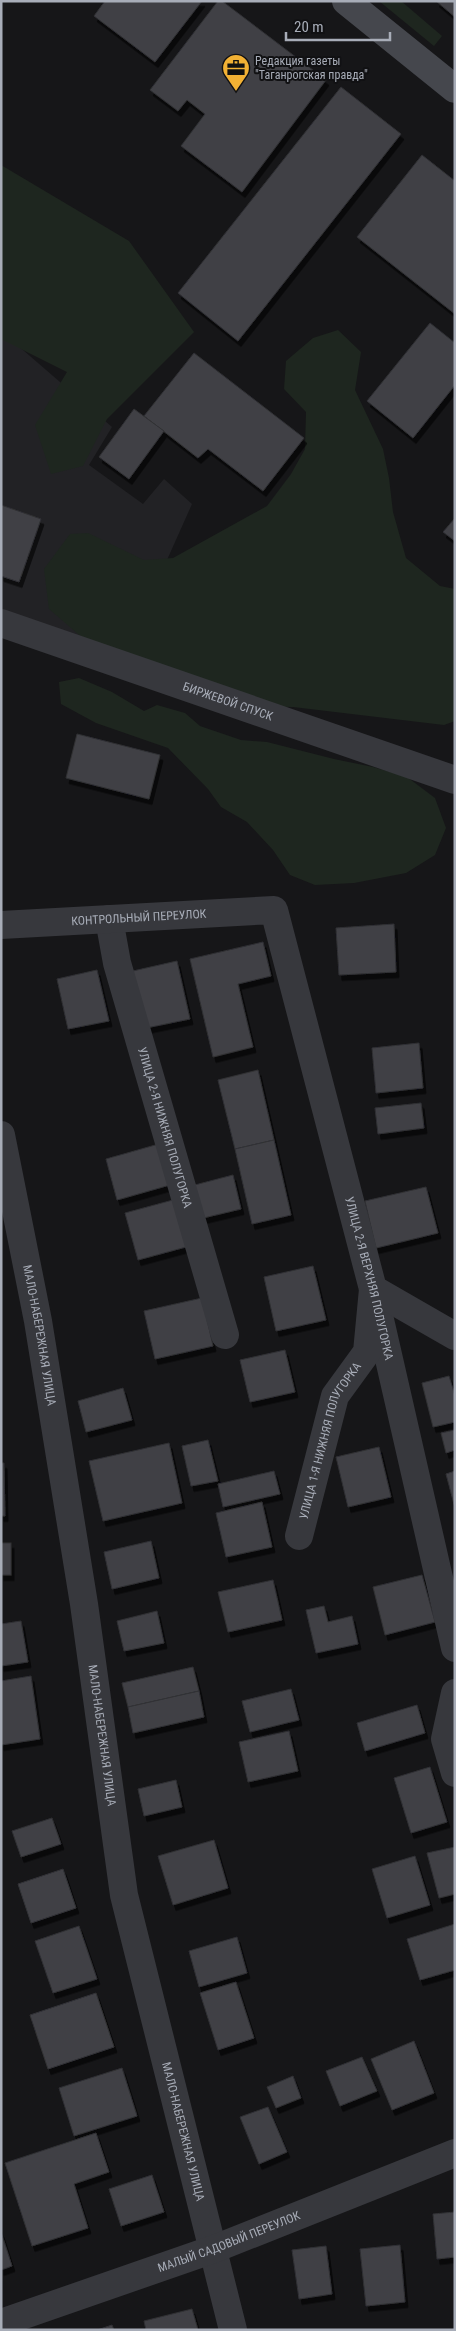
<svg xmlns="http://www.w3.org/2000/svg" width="456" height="2331" font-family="'Roboto Condensed',sans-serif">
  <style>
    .built { fill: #222225 }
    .green { fill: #1e261f }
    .building { fill: #404145; stroke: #303034; filter: url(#shadow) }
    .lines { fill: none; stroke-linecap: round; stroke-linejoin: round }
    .minor { stroke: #37383d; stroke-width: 28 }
    .secondary { stroke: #45474d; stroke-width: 28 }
    .labels { text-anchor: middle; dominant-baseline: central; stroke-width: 4; stroke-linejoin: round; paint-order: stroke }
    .poi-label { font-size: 12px; fill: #a8adb8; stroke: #111113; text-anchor: start }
    .street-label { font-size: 12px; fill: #a8adb8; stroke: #111113 }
  </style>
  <defs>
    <filter id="shadow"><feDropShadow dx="3" dy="5.5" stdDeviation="0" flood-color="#0009"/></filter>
  </defs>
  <rect width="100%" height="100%" fill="#161618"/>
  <polygon class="built" points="1,331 112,427 89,465 143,504 164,479 192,504 121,663 1,622"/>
  <g class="green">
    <polygon points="379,1 401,1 442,36 434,46"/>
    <polygon points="1,165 129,241 194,332 107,419 83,466 51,474 35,425 67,372 1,339"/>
    <polygon points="338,330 361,352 355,390 383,449 389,478 393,512 406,558 440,586 455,589 455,721 444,725 293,707 242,706 121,663 78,634 49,609 44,569 70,534 88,533 144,560 173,558 267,506 291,474 305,449 306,412 284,389 286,361 313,338"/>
    <polygon points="79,678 112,692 144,711 157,705 185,713 200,726 241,740 267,742 334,759 373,767 407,777 435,798 446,828 435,855 406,873 354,883 315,885 290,875 273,850 247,822 221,807 208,789 168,748 96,723 61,704 59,682"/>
  </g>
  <g class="building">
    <polygon points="105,1 202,1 155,62 94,16"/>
    <polygon points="218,1 222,1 326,80 242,192 181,146 205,114 187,100 178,111 150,90"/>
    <polygon points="436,1 455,1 455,17"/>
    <polygon points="341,87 401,134 238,341 178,293"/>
    <polygon points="422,155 455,181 455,314 357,237"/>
    <polygon points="430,323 455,343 455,385 413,438 367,401"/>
    <polygon points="194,353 304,438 263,491 208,449 198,458 144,416"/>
    <polygon points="134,409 164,431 129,479 99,457"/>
    <polygon points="1,505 41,519 19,582 1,576"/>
    <polygon points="455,518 455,541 443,532"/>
    <polygon points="77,734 160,755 149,799 66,778"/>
    <polygon points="394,924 396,972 339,975 336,928"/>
    <polygon points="263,942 271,976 238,984 253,1047 213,1057 190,959"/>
    <polygon points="177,961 190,1019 146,1028 133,971"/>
    <polygon points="97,970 109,1021 68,1029 57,979"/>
    <polygon points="419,1043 423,1088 376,1093 372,1048"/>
    <polygon points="258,1070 274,1140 235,1149 218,1080"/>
    <polygon points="421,1103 424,1128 378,1134 375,1108"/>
    <polygon points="274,1140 291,1215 252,1224 235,1149"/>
    <polygon points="159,1144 170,1185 117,1200 106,1159"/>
    <polygon points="233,1175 241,1209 199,1219 191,1186"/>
    <polygon points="426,1187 438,1233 376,1248 365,1201"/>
    <polygon points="173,1200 186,1247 138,1260 125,1213"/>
    <polygon points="313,1266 326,1320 276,1331 264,1277"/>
    <polygon points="202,1298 213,1346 155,1359 144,1311"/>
    <polygon points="285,1350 295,1392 250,1402 240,1360"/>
    <polygon points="449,1376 455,1396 455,1422 433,1427 422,1383"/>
    <polygon points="123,1388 132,1420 86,1432 78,1401"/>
    <polygon points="455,1430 455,1450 446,1453 441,1433"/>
    <polygon points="208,1440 218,1481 191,1486 182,1446"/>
    <polygon points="169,1443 182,1503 103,1521 89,1461"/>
    <polygon points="379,1447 391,1497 348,1507 336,1457"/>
    <polygon points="1,1463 4,1463 5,1516 1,1516"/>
    <polygon points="274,1471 280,1494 223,1507 218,1484"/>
    <polygon points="455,1471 455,1508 446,1474"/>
    <polygon points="262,1502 272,1547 226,1557 216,1513"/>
    <polygon points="151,1541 159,1578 112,1589 104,1552"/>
    <rect x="1" y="1543" width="10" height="32"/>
    <polygon points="422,1575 435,1622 385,1635 373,1587"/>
    <polygon points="273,1580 282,1620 228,1632 218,1592"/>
    <polygon points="324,1606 328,1622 352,1616 358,1644 316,1653 306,1610"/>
    <polygon points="157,1611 164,1643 124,1651 117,1621"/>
    <polygon points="21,1621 28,1662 1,1666 1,1624"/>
    <polygon points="193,1667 199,1691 128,1707 122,1683"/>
    <polygon points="31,1676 40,1739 1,1745 1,1681"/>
    <polygon points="291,1689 299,1720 250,1732 242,1701"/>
    <polygon points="199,1691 204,1717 133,1733 128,1707"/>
    <polygon points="417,1705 425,1733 365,1751 357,1723"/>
    <polygon points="289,1731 298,1771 248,1782 239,1742"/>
    <polygon points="430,1767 447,1822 411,1833 394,1778"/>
    <polygon points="176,1780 182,1807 144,1816 138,1789"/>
    <polygon points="52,1818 61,1844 21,1857 12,1831"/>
    <polygon points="214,1840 228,1888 173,1905 158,1856"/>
    <polygon points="455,1847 455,1894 439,1898 427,1853"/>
    <polygon points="415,1856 430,1905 387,1918 372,1869"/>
    <polygon points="63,1869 76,1908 31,1923 18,1884"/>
    <polygon points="455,1924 455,1970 420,1980 407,1939"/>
    <polygon points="79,1926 97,1979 53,1993 35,1941"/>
    <polygon points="237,1937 247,1973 199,1987 189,1951"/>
    <polygon points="236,1982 254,2038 218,2050 200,1993"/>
    <polygon points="96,1993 114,2047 48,2069 30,2015"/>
    <polygon points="414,2041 434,2093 392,2110 371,2059"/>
    <polygon points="362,2057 377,2091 340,2106 326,2071"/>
    <polygon points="122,2068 137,2116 74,2136 59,2088"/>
    <polygon points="293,2076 301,2098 276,2108 267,2087"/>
    <polygon points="268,2107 287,2152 259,2164 240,2117"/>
    <polygon points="96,2133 109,2172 74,2184 88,2228 32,2246 5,2163"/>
    <polygon points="152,2175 164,2212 121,2226 109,2189"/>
    <polygon points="455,2212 455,2257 437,2259 433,2214"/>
    <polygon points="1,2232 12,2266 1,2270"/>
    <polygon points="400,2245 405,2302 366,2306 360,2249"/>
    <polygon points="326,2246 332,2294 299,2299 292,2250"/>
    <polygon points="192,2309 198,2330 146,2330 144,2321"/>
    <polygon points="112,2325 114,2330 97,2330"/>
  </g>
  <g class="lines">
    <g class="minor">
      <path id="s1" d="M1 623 455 780"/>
      <path id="s2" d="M109 919 117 963 225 1335"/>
      <path id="s3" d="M1 925 274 910 373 1289 455 1648"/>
      <path id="s4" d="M1 1135 38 1321 84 1604 124 1895 233 2330"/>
      <path id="s5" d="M299 1536 335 1396 367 1352 373 1289 455 1336"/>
      <polyline points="455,1693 445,1739 455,1773"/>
      <path id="s6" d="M1 2323 214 2249 455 2153"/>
    </g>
    <polyline class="secondary" points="346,1 455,89"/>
  </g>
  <defs>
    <symbol id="office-pin" viewBox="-11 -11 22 30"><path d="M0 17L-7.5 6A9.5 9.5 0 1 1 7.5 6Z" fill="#f2b134" stroke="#111113"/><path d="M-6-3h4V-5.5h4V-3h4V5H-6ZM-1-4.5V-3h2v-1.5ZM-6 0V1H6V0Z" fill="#111"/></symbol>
  </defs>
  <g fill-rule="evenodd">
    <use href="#office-pin" x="220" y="52" width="32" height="43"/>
  </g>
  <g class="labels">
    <g class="poi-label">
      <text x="255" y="61">Редакция газеты<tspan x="255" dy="14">"Таганрогская правда"</tspan></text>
    </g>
    <g class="street-label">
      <text stroke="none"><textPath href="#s1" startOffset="240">БИРЖЕВОЙ СПУСК</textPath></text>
      <text stroke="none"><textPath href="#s3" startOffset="138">КОНТРОЛЬНЫЙ ПЕРЕУЛОК</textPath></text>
      <text stroke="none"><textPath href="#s2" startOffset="216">УЛИЦА 2-Я НИЖНЯЯ ПОЛУГОРКА</textPath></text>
      <text stroke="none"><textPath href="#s3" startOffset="654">УЛИЦА 2-Я ВЕРХНЯЯ ПОЛУГОРКА</textPath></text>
      <text stroke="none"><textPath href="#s4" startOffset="204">МАЛО-НАБЕРЕЖНАЯ УЛИЦА</textPath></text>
      <text stroke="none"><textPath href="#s5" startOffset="101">УЛИЦА 1-Я НИЖНЯЯ ПОЛУГОРКА</textPath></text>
      <text stroke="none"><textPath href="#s4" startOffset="609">МАЛО-НАБЕРЕЖНАЯ УЛИЦА</textPath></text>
      <text stroke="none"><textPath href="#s4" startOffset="1014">МАЛО-НАБЕРЕЖНАЯ УЛИЦА</textPath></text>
      <text stroke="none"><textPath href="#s6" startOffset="242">МАЛЫЙ САДОВЫЙ ПЕРЕУЛОК</textPath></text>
    </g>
  </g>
  <rect width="456" height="2331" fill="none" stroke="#a8adb8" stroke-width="5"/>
  <path d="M286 32v8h104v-8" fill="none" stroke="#a8adb8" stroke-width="2.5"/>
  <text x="294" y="32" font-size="15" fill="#a8adb8" stroke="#111113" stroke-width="4" paint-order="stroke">20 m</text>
</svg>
